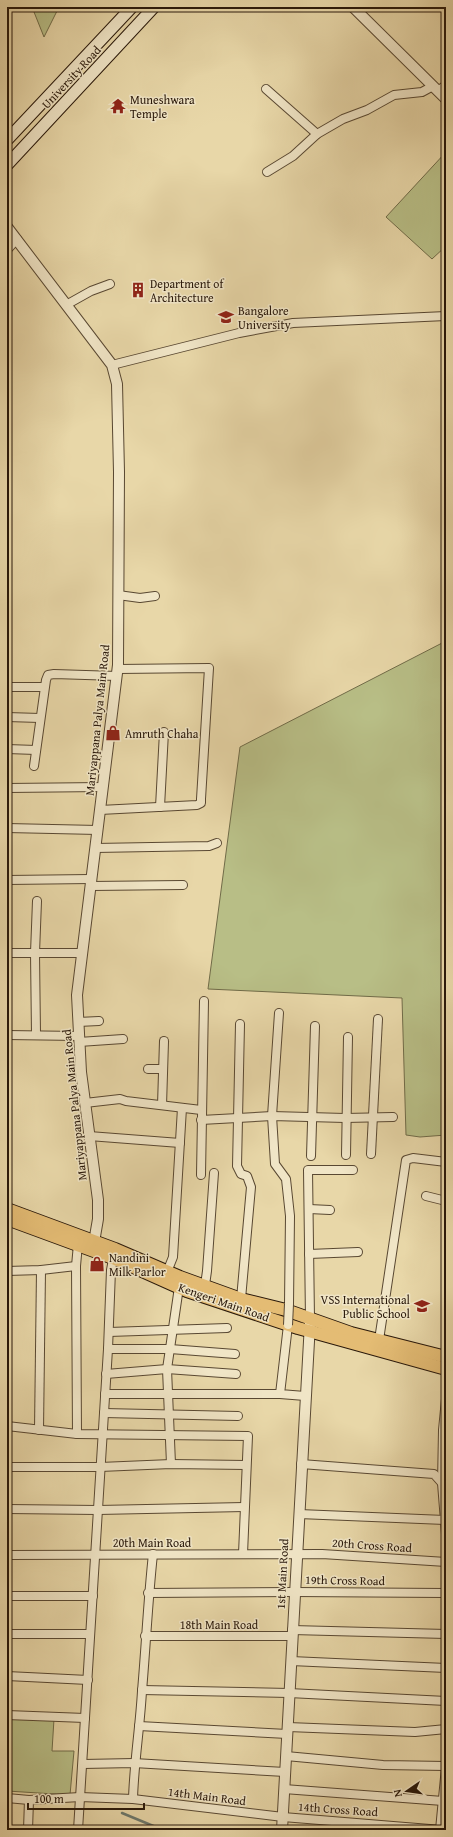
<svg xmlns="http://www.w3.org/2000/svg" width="453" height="1837" font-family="'Gentium Book Plus',serif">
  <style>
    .green { fill: #b8be86; stroke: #706b48 }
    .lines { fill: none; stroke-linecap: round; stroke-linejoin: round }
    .stream { stroke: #6c786c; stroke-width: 2.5 }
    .minor-casing { stroke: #594832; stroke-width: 10 }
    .tertiary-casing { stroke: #594832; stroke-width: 12 }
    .secondary-casing { stroke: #29180a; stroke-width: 13 }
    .primary-casing { stroke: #29180a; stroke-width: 14 }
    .minor { stroke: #f0e5c6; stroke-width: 8 }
    .tertiary { stroke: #f0e5c6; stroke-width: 10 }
    .secondary { stroke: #f0e5c6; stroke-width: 11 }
    .primary { stroke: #e4bc74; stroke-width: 12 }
    .minor-bridge-casing { stroke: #594832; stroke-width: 10; stroke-linecap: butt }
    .minor-bridge { stroke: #f0e5c6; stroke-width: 8 }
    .labels { text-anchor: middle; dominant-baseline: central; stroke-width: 3; stroke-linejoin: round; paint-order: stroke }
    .street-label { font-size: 12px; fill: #29180a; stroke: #f0e5c6 }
    .poi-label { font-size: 12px; fill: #29180a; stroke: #f0e5c6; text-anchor: start }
  </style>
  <rect width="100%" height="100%" fill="#e8d7a8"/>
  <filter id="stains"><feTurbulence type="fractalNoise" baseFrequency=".005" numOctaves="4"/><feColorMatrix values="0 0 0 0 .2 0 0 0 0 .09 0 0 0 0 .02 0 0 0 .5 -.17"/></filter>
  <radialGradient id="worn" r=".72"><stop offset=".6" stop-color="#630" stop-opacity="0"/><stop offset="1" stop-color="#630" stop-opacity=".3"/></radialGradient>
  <g class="green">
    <polygon points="32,7 59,7 44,37"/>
    <polygon points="446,152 446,246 432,259 386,217"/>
    <polygon points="446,641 446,1135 420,1137 406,1135 402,998 208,989 240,747"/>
    <polygon points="7,1718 54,1719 52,1751 74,1751 70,1795 7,1791"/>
  </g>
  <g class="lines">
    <polyline class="stream" points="122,1813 163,1830"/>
    <defs>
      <g id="minor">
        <polyline points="266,89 317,134"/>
        <polyline points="438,91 446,85"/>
        <polyline points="267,172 293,156 317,134 343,119 367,110 394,95 422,92 433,86"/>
        <polyline points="7,250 17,239"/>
        <polyline points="66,305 91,291 110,284"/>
        <polyline points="112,365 239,333 293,323 446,316"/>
        <polyline points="118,595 140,598 155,596"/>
        <polyline points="7,687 44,687"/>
        <polyline points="7,717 40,718"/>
        <polyline points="7,749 36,750"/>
        <polyline points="34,766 46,680 48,675 54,674 117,676"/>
        <polyline points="7,788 103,787"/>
        <polyline points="160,807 164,732"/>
        <polyline points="100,810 197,805 201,803 201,799 209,668 118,669"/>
        <polyline points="7,828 98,830"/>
        <polyline points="95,848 209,846 217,843"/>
        <polyline points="7,880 91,879"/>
        <polyline points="91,886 183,885"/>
        <polyline points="7,953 82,953"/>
        <polyline points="279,1013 272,1116 275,1164 286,1179 290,1216 289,1304"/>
        <polyline points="78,1022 99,1021"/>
        <polyline points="240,1024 237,1166 241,1174 247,1176 251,1187 241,1299"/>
        <polyline points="36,1034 35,953 37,901"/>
        <polyline points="7,1035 79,1036"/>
        <polyline points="79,1042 123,1039"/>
        <polyline points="148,1069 163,1069"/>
        <polyline points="85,1103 120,1099 126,1101 201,1110"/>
        <polyline points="162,1105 164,1041"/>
        <polyline points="201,1120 272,1116 345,1118 393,1117"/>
        <polyline points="89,1136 180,1143"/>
        <polyline points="371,1154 378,1019"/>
        <polyline points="346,1155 348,1037"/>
        <polyline points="311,1156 315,1026"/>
        <polyline points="201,1175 204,1001"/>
        <polyline points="426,1196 446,1201"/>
        <polyline points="309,1209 330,1210"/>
        <polyline points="309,1254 358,1252"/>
        <polyline points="7,1271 41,1270 76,1266"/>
        <polyline points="167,1272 173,1257 182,1108"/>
        <polyline points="205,1285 207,1271 214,1173"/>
        <polyline points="310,1319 308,1170 353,1170"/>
        <polyline points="288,1325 280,1394 305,1396"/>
        <polyline points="109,1332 227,1328"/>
        <polyline points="379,1340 406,1160 413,1158 446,1162"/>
        <polyline points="108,1349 170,1349 235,1354"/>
        <polyline points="106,1374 167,1369 236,1374"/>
        <polyline points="105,1394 280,1394"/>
        <polyline points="446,1399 443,1430 442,1483 446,1534"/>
        <polyline points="104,1413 238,1416"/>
        <polyline points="7,1426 77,1434 248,1436 243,1554"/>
        <polyline points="39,1430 41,1270"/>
        <polyline points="77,1434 76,1266 78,1244"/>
        <polyline points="171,1464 167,1369 179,1287"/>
        <polyline points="301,1464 434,1474 442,1483"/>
        <polyline points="7,1467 100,1467 171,1464 246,1465"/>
        <polyline points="7,1509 98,1510 244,1507"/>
        <polyline points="299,1514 445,1520"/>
        <polyline points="7,1555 322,1554 446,1562"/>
        <polyline points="148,1593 294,1592 446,1593"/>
        <polyline points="7,1596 93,1596"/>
        <polyline points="292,1630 446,1634"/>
        <polyline points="7,1634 90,1634"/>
        <polyline points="145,1636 292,1636"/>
        <polyline points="291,1661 446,1668"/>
        <polyline points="7,1676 88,1680"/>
        <polyline points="142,1690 289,1693 446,1701"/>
        <polyline points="7,1715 85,1718"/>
        <polyline points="139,1726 287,1734"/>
        <polyline points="288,1727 415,1732 446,1729"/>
        <polyline points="286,1756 383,1765 446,1766"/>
        <polyline points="83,1764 134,1763 285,1772"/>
        <polyline points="284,1789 443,1801"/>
        <polyline points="7,1798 29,1800 80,1797 133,1799 283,1817 442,1830"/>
        <path d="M133 1799C134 1763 140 1727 142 1691 146 1645 148 1600 153 1554"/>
        <polyline points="28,1830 29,1800"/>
        <polyline points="78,1830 108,1349 111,1270 114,1254"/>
        <polyline points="440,1830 446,1767"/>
      </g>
      <g id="tertiary">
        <polyline points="353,7 446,99"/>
        <polyline points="7,227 112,365 117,384 119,472 118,665 77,995 81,1072 98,1200 98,1219 93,1248"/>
        <polyline points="282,1830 310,1323"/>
      </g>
      <g id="secondary">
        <polyline points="7,140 132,7"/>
        <polyline points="7,165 154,7"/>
      </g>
      <g id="primary">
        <polyline points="7,1209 115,1249 180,1277 241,1299 286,1310 351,1333 446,1357"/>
        <polyline points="7,1219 113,1258 187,1291 298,1328 446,1369"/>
      </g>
    </defs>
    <use href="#minor" class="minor-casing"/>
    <use href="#tertiary" class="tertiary-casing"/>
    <use href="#secondary" class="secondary-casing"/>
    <use href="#primary" class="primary-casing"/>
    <use href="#minor" class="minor"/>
    <use href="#tertiary" class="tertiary"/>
    <use href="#secondary" class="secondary"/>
    <use href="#primary" class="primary"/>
    <defs>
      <polyline id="minor-bridge" points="288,1325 289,1304"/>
    </defs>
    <use href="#minor-bridge" class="minor-bridge-casing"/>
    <use href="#minor-bridge" class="minor-bridge"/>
  </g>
  <defs>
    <symbol id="temple-bare" viewBox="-9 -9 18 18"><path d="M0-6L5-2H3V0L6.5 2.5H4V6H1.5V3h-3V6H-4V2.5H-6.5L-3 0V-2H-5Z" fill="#8f2418" stroke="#f0e5c6" stroke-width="2.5" paint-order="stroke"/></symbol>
    <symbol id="building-bare" viewBox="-9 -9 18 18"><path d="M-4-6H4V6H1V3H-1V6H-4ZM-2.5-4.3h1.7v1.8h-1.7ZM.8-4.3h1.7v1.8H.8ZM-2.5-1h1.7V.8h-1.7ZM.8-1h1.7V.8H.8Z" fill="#8f2418" stroke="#f0e5c6" stroke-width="2.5" paint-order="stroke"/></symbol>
    <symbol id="university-bare" viewBox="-9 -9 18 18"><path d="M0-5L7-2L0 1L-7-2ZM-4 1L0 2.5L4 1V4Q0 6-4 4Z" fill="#8f2418" stroke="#f0e5c6" stroke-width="2.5" paint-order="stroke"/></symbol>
    <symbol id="shop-bare" viewBox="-9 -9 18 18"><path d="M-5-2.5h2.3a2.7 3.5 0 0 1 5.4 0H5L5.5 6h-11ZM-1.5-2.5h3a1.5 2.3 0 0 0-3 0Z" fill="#8f2418" stroke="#f0e5c6" stroke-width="2.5" paint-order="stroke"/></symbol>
    <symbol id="school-bare" viewBox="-9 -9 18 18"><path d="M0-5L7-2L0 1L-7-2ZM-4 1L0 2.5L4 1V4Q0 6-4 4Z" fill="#8f2418" stroke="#f0e5c6" stroke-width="2.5" paint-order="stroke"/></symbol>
  </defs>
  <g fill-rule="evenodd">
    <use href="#temple-bare" x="107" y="95" width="22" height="22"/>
    <use href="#building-bare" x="127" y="279" width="22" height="22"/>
    <use href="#university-bare" x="215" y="306" width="22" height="22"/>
    <use href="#shop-bare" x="102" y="722" width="22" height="22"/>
    <use href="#shop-bare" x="86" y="1253" width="22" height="22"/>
    <use href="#school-bare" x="411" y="1295" width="22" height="22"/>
  </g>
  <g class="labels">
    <g class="street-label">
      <text transform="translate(71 77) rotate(-47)">University Road</text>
      <text transform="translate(97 720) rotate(-84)">Mariyappana Palya Main Road</text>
      <text transform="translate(74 1105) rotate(-96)">Mariyappana Palya Main Road</text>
      <text transform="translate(224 1302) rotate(19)">Kengeri Main Road</text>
      <text x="152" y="1542">20th Main Road</text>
      <text transform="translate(372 1545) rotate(4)">20th Cross Road</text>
      <text transform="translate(282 1574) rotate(-87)">1st Main Road</text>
      <text transform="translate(345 1580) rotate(1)">19th Cross Road</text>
      <text x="219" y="1624">18th Main Road</text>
      <text transform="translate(207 1796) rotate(7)">14th Main Road</text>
      <text transform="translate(338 1809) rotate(4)">14th Cross Road</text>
    </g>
    <g class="poi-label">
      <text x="130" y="99">Muneshwara<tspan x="130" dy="14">Temple</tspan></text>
      <text x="150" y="283">Department of<tspan x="150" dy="14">Architecture</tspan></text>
      <text x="238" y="310">Bangalore<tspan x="238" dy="14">University</tspan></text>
      <text x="125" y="733">Amruth Chaha</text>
      <text x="109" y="1257">Nandini<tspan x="109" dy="14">Milk Parlor</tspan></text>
      <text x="410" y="1299" text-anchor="end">VSS International<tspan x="410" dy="14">Public School</tspan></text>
    </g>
  </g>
  <rect width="453" height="1837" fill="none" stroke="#e8d7a8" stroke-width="24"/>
  <rect x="8" y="8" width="437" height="1821" fill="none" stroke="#29180a" stroke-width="2"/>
  <rect x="12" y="12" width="429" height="1813" fill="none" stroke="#29180a"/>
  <g transform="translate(407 1791) rotate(257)" stroke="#f0e5c6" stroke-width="3" paint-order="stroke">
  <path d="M0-3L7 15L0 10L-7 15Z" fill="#29180a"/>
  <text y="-6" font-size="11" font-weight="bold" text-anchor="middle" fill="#29180a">N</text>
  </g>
  <path d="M28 1803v6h116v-6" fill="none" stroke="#29180a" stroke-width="2"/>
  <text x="34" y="1803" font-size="12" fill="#29180a" stroke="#f0e5c6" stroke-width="3" paint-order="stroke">100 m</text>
  <rect width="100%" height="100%" filter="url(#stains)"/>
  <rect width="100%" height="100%" fill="url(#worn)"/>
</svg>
